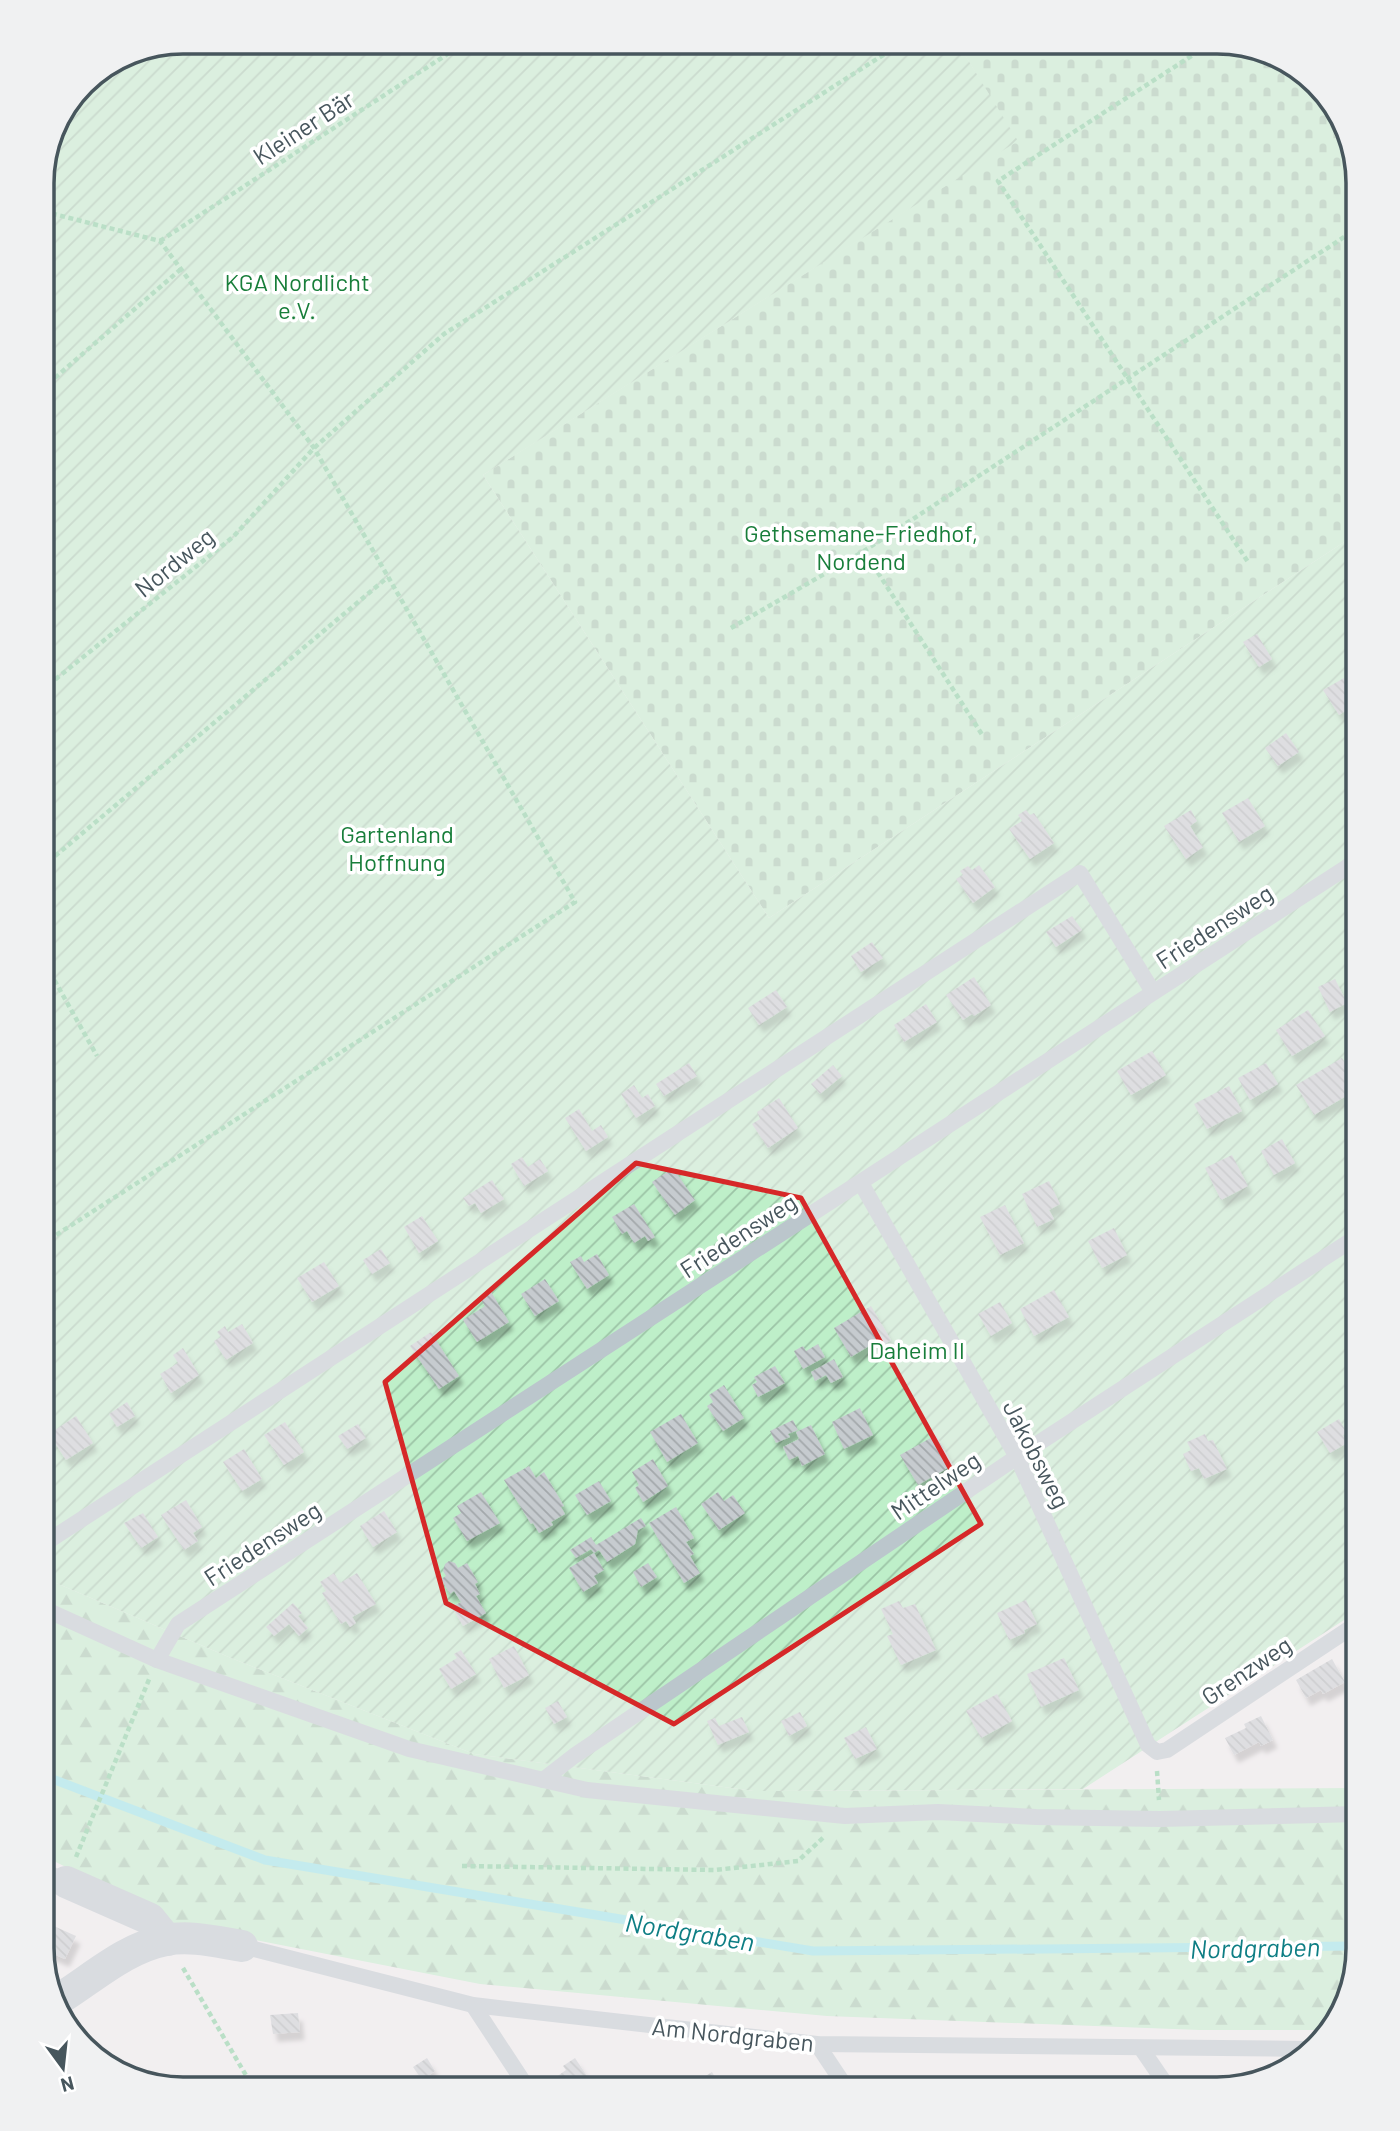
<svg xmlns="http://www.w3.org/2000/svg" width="1400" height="2131" font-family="Barlow,sans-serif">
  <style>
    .forest { fill: url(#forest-firs) }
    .cemetery { fill: url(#cemetery-stones) }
    .garden { fill: url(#garden-furrows) }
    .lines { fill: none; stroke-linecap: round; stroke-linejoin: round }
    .stream { stroke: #8ce7eb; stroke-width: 9 }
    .building { fill: url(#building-back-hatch); filter: url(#shadow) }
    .path { stroke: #76cd94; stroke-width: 4.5; stroke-dasharray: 5 3.5; stroke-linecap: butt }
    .service { stroke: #bbc6cc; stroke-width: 16 }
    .minor { stroke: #bbc6cc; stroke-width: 32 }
    .marked { fill: none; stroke: #d62828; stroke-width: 5; stroke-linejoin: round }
    .labels { text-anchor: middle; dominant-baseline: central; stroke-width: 7; stroke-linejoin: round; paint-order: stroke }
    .street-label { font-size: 24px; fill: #47565d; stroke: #fff }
    .park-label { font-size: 24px; fill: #187e3a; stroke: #fff }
    .water-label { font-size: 26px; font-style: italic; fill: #0e7e84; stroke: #fff }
    .rim { fill: none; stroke: #47565d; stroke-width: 3.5 }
  </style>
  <defs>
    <pattern id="forest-firs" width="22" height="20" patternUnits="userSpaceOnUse" patternTransform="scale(1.75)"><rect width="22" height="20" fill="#beefc9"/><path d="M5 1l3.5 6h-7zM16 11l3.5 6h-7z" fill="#9cc4a6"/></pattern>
    <pattern id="cemetery-stones" width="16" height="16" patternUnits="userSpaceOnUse" patternTransform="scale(1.75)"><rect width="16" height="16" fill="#beefc9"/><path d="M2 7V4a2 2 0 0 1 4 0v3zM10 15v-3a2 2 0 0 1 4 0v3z" fill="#9cc4a6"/></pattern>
    <pattern id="garden-furrows" width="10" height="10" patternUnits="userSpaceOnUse" patternTransform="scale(1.75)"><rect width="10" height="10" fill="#beefc9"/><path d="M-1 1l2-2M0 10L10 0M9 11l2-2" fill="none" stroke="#9cc4a6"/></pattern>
    <pattern id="building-back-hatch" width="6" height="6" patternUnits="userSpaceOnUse" patternTransform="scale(1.75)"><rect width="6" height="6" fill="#c6cbcf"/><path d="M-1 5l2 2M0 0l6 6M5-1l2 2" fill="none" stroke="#a3a8ab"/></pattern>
    <filter id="shadow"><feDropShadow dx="4.5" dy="8" stdDeviation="2" flood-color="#0004"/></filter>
  </defs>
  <rect width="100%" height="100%" fill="#f2eff0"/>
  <polygon class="forest" points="42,1577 231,1658 474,1754 754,1791 1358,1788 1358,1948 1339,2019 1327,2030 1200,2030 827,2016 480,1984 245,1938 174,1931 135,1902 42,1855"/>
  <polygon class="cemetery" points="957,42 1225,42 1295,66 1339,113 1358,183 1358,533 769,918 483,475 1017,141"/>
  <polygon class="garden" points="183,42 957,42 1018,141 483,475 769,918 1358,533 1358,1611 1083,1789 754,1791 474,1754 231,1658 42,1577 42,175 53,129 84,83 130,53"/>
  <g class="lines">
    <polyline class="stream" points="42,1775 265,1860 813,1951 1358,1946"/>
  </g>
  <g class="building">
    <polygon points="1257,634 1272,659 1259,667 1243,642"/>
    <polygon points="1344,678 1358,703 1339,715 1323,690"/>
    <polygon points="1286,733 1299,752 1278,766 1265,748"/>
    <polygon points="1248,798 1265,826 1239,842 1222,813"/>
    <polygon points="1026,810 1030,815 1034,813 1054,843 1030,859 1009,829 1022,821 1018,815"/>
    <polygon points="1191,810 1197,821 1190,826 1203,847 1186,859 1164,826"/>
    <polygon points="979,865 995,887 973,903 956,879 963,875 960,871 968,866 972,870"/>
    <polygon points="1072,916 1082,930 1056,947 1046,932"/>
    <polygon points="872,942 883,958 861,972 851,956"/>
    <polygon points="974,977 991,1005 974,1016 972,1014 963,1020 946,995"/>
    <polygon points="1335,979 1347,1003 1330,1012 1318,987"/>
    <polygon points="776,990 787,1007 759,1025 748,1008"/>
    <polygon points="926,1004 937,1022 904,1042 894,1025"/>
    <polygon points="1308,1010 1325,1036 1292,1056 1276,1030"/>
    <polygon points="1152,1051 1166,1075 1131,1095 1117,1071"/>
    <polygon points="1342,1058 1358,1084 1358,1089 1314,1115 1296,1085"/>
    <polygon points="689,1063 697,1076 664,1096 656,1084"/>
    <polygon points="1266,1063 1278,1084 1250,1100 1238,1078"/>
    <polygon points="833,1065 842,1076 820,1094 811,1084"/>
    <polygon points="634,1085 642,1098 648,1094 655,1106 636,1118 621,1094"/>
    <polygon points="1229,1086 1242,1111 1207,1129 1194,1104"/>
    <polygon points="779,1098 798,1128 768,1148 752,1124 760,1119 757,1112"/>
    <polygon points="579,1109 592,1131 601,1125 608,1137 586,1151 565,1118"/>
    <polygon points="1282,1139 1295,1163 1274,1175 1261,1151"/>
    <polygon points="1232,1155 1248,1186 1221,1200 1205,1168"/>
    <polygon points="522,1157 528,1167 540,1159 548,1171 524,1186 511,1164"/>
    <polygon points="673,1168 695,1200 675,1215 652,1182"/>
    <polygon points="492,1180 504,1199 481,1213 475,1203 469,1206 463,1198"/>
    <polygon points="1049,1181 1060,1204 1049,1210 1054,1219 1037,1227 1022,1194"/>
    <polygon points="634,1204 655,1237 648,1241 645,1236 634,1243 627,1231 622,1234 612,1217"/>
    <polygon points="1005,1205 1024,1243 1000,1255 980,1217"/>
    <polygon points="422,1216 438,1241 419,1253 404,1227"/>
    <polygon points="1114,1228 1127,1255 1102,1268 1088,1241"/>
    <polygon points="381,1249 390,1263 372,1274 363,1260"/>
    <polygon points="597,1254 609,1275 587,1289 570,1262 581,1256 584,1262"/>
    <polygon points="324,1262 339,1286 312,1302 297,1278"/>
    <polygon points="545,1279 559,1301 535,1316 521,1294"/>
    <polygon points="490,1290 509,1322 477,1342 463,1320 485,1306 479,1297"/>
    <polygon points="1054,1290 1069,1317 1034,1336 1020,1309"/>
    <polygon points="1000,1302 1012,1323 991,1336 978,1314"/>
    <polygon points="871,1306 891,1340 882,1346 879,1340 851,1357 834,1328"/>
    <polygon points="242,1324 253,1343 226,1360 214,1341 221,1337 217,1332 225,1326 228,1332"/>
    <polygon points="431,1332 459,1376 439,1389 410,1346"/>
    <polygon points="818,1344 825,1357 803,1369 794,1351 803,1346 806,1351"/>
    <polygon points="183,1348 199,1375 171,1393 160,1374 178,1363 173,1355"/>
    <polygon points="834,1359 843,1377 831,1383 826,1375 815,1381 811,1372"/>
    <polygon points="775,1366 785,1383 758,1397 752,1385 757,1382 754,1377"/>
    <polygon points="1358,1378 1358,1413 1344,1386"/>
    <polygon points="724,1385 744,1418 723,1431 707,1406 713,1402 709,1395"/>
    <polygon points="127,1402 135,1416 117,1427 109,1414"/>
    <polygon points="860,1408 873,1435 844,1449 832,1422"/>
    <polygon points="681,1414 698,1443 667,1462 650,1432"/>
    <polygon points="76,1416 93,1443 66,1460 49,1434"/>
    <polygon points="1339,1419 1347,1433 1343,1435 1347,1443 1330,1453 1317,1432"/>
    <polygon points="793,1420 798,1430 788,1434 790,1437 776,1443 770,1431"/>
    <polygon points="285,1422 304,1452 284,1465 264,1435"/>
    <polygon points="358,1424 366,1438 347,1449 338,1436"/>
    <polygon points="811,1425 825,1454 802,1466 798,1456 789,1460 783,1447 799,1439 796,1432"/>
    <polygon points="1205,1434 1208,1441 1213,1440 1227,1469 1204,1479 1199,1468 1191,1471 1183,1454 1191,1450 1187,1442"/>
    <polygon points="936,1435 953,1465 918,1485 900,1455"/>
    <polygon points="1358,1447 1358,1462 1355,1463 1349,1452"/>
    <polygon points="244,1449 262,1479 242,1491 223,1462"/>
    <polygon points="653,1459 668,1486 643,1502 635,1488 639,1485 632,1472"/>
    <polygon points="529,1466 536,1478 544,1472 564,1506 561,1507 565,1514 551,1522 553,1525 539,1533 533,1523 531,1524 504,1480"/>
    <polygon points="599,1481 611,1501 587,1515 575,1495"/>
    <polygon points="481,1492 500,1523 467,1541 453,1518 461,1513 457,1506"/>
    <polygon points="718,1492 724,1501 733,1495 745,1513 719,1530 701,1504"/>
    <polygon points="186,1500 202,1527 193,1533 198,1541 184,1550 161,1515"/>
    <polygon points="676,1507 694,1538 686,1542 694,1554 690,1556 700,1573 684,1583 649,1523"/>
    <polygon points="384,1511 397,1532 373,1547 360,1526"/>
    <polygon points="143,1513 158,1537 141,1548 124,1523"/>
    <polygon points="641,1518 646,1526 638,1530 635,1544 607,1562 599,1550 594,1553 591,1549 576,1558 570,1550 591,1537 596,1545"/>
    <polygon points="594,1553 604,1570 594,1576 598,1583 583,1592 569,1568"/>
    <polygon points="449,1561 455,1563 458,1568 467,1563 478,1582 475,1584 480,1594 476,1596 486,1613 463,1626 452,1607 461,1602 454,1591 450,1594 441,1579 446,1576 443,1571 445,1564"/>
    <polygon points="648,1563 657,1577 641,1587 633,1572"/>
    <polygon points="334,1573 340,1583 357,1573 376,1604 352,1617 356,1623 350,1627 346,1621 341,1624 322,1593 326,1591 320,1582"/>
    <polygon points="1026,1600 1037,1624 1024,1630 1025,1633 1009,1640 997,1613"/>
    <polygon points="899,1601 903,1608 915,1604 936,1650 901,1665 887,1636 893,1634 881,1609"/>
    <polygon points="293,1603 302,1613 298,1616 308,1628 299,1636 289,1624 274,1636 266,1627"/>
    <polygon points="514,1646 529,1675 504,1688 489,1659"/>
    <polygon points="461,1650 476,1674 451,1689 439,1669 457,1658 454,1654"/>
    <polygon points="1064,1658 1079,1690 1041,1707 1027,1674"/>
    <polygon points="1332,1659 1345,1682 1323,1694 1321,1690 1306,1698 1296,1680"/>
    <polygon points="997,1694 1012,1721 981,1738 966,1711"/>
    <polygon points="558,1701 567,1717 554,1724 545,1708"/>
    <polygon points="800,1712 807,1726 789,1736 781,1721"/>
    <polygon points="1261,1716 1273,1740 1261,1746 1259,1742 1234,1755 1225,1738 1246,1728 1244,1724"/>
    <polygon points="742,1717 749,1732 718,1745 707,1721 715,1718 719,1726"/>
    <polygon points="866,1727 877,1749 855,1759 844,1738"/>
    <polygon points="47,1923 76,1936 65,1959 42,1949 42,1934"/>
    <polygon points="298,2013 300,2032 273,2034 270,2015"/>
    <polygon points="427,2058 435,2071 422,2080 413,2067"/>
    <polygon points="575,2058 587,2076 567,2089 558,2089 552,2080 566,2070 563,2066"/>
    <polygon points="712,2072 720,2086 716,2089 684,2089"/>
  </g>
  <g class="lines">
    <g class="path">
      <polyline points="1213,42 998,181 1248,562"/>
      <polyline points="1331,104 1341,119"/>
      <polyline points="160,241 466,42"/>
      <polyline points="42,389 181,269"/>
      <polyline points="864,551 983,736"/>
      <polyline points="731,628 864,551 1358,228"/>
      <polyline points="42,690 233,537 314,448 444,334 891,50 892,42"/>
      <polyline points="42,867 388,577"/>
      <polyline points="42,958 97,1056"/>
      <polyline points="42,1244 575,902 314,448 160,241 42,211"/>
      <polyline points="1157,1771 1159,1800"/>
      <polyline points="76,1857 150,1677"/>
      <polyline points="462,1866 715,1870 798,1861 825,1836"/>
      <polyline points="183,1968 254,2089"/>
    </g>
    <g class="service">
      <polyline points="861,1183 1017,1457 1148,1745 1157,1752 1167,1750 1358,1623"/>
      <polyline points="42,1545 1080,873 1153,992"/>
      <polyline points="42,1608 157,1660 409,1749 587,1790 845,1816 938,1812 1036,1817 1160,1819 1358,1814"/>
      <polyline points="157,1660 178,1624 1358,860"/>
      <polyline points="543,1780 574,1756 1017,1457 1358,1236"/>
      <polyline points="42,1870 66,1882"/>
      <polyline points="242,1946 473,2005 817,2044 1309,2049"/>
      <polyline points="473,2005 528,2089"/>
      <polyline points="817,2044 847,2089"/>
      <polyline points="1141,2048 1169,2089"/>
    </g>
    <g class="minor">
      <polyline points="66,1882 150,1919 167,1940"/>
      <path d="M56 2001C91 1980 124 1948 166 1940 190 1935 217 1942 242 1946"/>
    </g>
  </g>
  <path d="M0 0H1400V2131H0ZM636 1163 801 1198 981 1524 674 1724 446 1603 385 1382Z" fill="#f2eff0" fill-opacity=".55" fill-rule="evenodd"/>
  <path class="marked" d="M636 1163 801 1198 981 1524 674 1724 446 1603 385 1382Z"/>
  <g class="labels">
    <g class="street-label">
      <text transform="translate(303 127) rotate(-33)">Kleiner Bär</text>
      <text transform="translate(174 562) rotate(-39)">Nordweg</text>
      <text transform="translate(1214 926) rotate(-33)">Friedensweg</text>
      <text transform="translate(738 1235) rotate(-33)">Friedensweg</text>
      <text transform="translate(1037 1454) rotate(63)">Jakobsweg</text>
      <text transform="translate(935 1485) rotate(-34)">Mittelweg</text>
      <text transform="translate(262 1543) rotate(-33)">Friedensweg</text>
      <text transform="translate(1246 1670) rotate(-34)">Grenzweg</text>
      <text transform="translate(733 2034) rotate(6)">Am Nordgraben</text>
    </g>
    <g class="park-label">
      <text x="297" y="281">KGA Nordlicht<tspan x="297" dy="28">e.V.</tspan></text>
      <text x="861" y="532">Gethsemane-Friedhof,<tspan x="861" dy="28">Nordend</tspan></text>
      <text x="397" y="833">Gartenland<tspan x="397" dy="28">Hoffnung</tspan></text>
      <text x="917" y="1349">Daheim II</text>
    </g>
    <g class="water-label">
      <text transform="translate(690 1931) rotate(9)">Nordgraben</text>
      <text transform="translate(1255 1947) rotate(-1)">Nordgraben</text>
    </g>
  </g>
  <path d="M0 0H1400V2131H0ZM183 54H1217A129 129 0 0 1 1346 183V1948A129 129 0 0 1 1217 2077H183A129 129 0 0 1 54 1948V183A129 129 0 0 1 183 54Z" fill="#f0f1f2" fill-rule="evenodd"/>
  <path class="rim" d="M183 54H1217A129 129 0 0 1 1346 183V1948A129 129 0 0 1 1217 2077H183A129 129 0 0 1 54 1948V183A129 129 0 0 1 183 54Z"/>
  <g transform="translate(63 2068) rotate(165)" stroke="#ffffff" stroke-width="5" paint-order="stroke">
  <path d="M0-5L12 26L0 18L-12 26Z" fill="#47565d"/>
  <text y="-10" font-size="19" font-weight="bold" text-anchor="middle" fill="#47565d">N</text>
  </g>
</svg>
